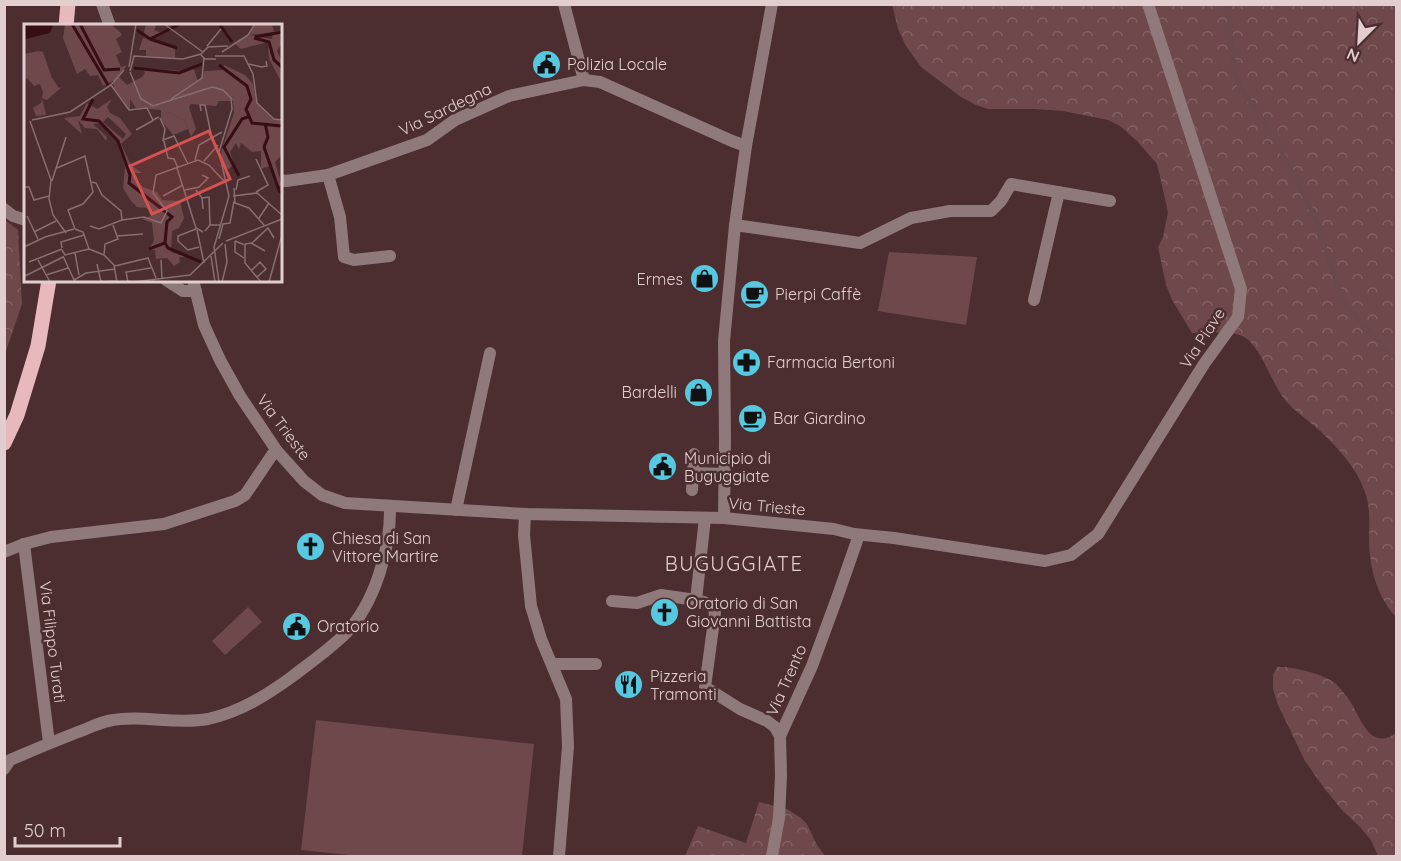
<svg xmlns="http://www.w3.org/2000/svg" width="1401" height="861" font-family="Quicksand,sans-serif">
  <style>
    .green { fill: #6e484b }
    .forest { fill: url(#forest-crowns) }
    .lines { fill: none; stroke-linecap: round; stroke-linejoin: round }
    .stream { stroke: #6a484c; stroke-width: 4.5 }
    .minor { stroke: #90797a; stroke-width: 12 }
    .primary { stroke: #e8b9bc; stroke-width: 15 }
    .labels { text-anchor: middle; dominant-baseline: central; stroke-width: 5; stroke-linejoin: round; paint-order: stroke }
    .poi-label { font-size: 16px; fill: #e2cecf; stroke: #4c2e30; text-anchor: start }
    .street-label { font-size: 16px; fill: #e2cecf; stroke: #4c2e30 }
    .quarter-label { font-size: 20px; letter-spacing: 1.5px; fill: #e2cecf; stroke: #4c2e30 }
    .inset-river { fill: none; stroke: #360e14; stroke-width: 3 }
    .inset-road { fill: none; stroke: #886e70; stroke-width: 1.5 }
    .view { fill: #d95252; fill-opacity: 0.15; stroke: #d95252; stroke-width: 3 }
    .inset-edge { fill: none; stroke: #e2cecf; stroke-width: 3 }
  </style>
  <defs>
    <pattern id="forest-crowns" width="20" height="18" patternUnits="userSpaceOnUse" patternTransform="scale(1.5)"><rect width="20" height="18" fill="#6e484b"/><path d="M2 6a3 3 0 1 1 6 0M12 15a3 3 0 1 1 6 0" fill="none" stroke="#826164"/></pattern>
  </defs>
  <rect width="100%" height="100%" fill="#4c2e30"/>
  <g class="green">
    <polygon points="889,252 977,257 966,325 878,311"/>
    <polygon points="248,607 262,622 225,655 212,641"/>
    <polygon points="316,720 534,744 522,856 358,856 301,850"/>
  </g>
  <g class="forest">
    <path d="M892 4 1396 5V617C1377 596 1370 570 1369 542 1369 525 1371 509 1365 492 1356 467 1338 448 1319 430 1307 419 1292 410 1282 396 1272 381 1260 348 1246 338 1235 330 1206 333 1192 333L1172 300 1166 285 1158 247 1163 237 1168 212 1157 164 1137 141 1120 126 1108 120 1063 111 1034 109H988L976 105 961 97 921 67 906 46 898 29Z"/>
    <polygon points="5,220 18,230 22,304 5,354"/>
    <path d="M1277 667C1291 666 1326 674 1336 684 1342 690 1349 699 1353 706 1363 724 1372 750 1396 733V856H1378L1371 840 1360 827 1342 810 1324 788 1305 761 1278 705 1273 689V675Z"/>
    <polygon points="759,802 787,809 801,818 807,824 817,845 825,856 685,856 698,826 746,843"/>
  </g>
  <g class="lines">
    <polyline class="stream" points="1226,4 1230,25 1234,69 1239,86 1273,134 1314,216 1341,296 1358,320 1390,354 1396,359"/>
    <g class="minor">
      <polyline points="102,4 110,26"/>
      <polyline points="564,4 584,80"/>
      <polyline points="280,180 286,181 328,175"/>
      <polyline points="4,209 13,216 26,220"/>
      <polyline points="735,225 860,243 911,218 950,211 991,211 1001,201 1011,184 1110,201"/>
      <polyline points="390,256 354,260 344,257 340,217 328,175 427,140 455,120 509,96 584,80 600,82 732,141 746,146"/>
      <polyline points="166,280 183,291 196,291"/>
      <polyline points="193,280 204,325 220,360 240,396 277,451 304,481 322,495 345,503 525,514 724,518 834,529 854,534 894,538 1045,561 1071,555 1098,534 1204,364 1238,317 1241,289 1148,4"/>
      <polyline points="1034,300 1059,192"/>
      <polyline points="693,473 725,474"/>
      <polyline points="692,490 694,454"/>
      <polyline points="456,510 490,353"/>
      <polyline points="525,514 524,535 531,606 541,639 566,699 568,747 559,856"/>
      <path d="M705 518 696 600C704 602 713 603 715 613L705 687 740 709 767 721 775 727 780 736 781 775 779 818 772 856"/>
      <polyline points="724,518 725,439 724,341 735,225 746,146 772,4"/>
      <polyline points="24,544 49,743"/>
      <polyline points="4,552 24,544 51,537 164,524 235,501 245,495 272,455 277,451"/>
      <polyline points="612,601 637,603 661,595 696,600"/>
      <polyline points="552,664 596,664"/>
      <polyline points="780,736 812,666 837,598 859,535"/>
      <path d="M4 769 10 760C33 750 55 741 78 732 87 729 98 723 108 721 141 714 175 725 208 719 240 712 267 695 293 676 311 662 330 649 346 633 375 603 391 548 390 506"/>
    </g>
    <g class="primary">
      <polyline points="66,26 68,4"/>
      <polyline points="4,443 17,415 38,346 49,280"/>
    </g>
  </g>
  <defs>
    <symbol id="civic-disc" viewBox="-11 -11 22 22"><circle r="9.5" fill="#56c9e1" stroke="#4c2e30"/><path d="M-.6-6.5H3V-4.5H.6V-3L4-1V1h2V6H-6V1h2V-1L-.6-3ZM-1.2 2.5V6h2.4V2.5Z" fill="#111"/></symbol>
    <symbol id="shop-disc" viewBox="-11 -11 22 22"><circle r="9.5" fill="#56c9e1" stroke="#4c2e30"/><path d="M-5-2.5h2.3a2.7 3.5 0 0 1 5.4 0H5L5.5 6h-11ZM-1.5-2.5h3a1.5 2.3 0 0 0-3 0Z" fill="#111"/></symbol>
    <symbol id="cafe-disc" viewBox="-11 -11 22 22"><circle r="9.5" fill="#56c9e1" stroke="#4c2e30"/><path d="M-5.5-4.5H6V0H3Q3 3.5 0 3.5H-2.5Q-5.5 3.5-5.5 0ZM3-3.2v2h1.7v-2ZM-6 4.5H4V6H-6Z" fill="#111"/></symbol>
    <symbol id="pharmacy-disc" viewBox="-11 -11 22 22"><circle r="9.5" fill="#56c9e1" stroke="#4c2e30"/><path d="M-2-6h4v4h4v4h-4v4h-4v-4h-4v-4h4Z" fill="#111"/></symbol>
    <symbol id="church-disc" viewBox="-11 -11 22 22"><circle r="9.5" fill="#56c9e1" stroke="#4c2e30"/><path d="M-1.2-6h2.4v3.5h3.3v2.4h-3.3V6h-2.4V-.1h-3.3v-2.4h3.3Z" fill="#111"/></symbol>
    <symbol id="restaurant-disc" viewBox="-11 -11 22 22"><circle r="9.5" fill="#56c9e1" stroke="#4c2e30"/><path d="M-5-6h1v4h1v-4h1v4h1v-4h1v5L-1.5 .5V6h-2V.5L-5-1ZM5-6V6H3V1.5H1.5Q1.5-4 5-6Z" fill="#111"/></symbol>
  </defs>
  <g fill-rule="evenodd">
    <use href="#civic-disc" x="530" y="48" width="33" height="33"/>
    <use href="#shop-disc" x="688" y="262" width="33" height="33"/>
    <use href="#cafe-disc" x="738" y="278" width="33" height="33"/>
    <use href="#pharmacy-disc" x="730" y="346" width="33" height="33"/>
    <use href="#shop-disc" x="682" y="376" width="33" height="33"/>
    <use href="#cafe-disc" x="736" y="402" width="33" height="33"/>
    <use href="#civic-disc" x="646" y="450" width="33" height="33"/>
    <use href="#church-disc" x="294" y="530" width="33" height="33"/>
    <use href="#church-disc" x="648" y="596" width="33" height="33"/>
    <use href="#civic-disc" x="280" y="610" width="33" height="33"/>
    <use href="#restaurant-disc" x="612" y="668" width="33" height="33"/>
  </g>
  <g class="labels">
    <g class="poi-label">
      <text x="567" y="64">Polizia Locale</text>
      <text x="683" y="279" text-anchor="end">Ermes</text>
      <text x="775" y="294">Pierpi Caffè</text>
      <text x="767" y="362">Farmacia Bertoni</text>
      <text x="677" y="392" text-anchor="end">Bardelli</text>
      <text x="773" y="418">Bar Giardino</text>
      <text x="684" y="458">Municipio di<tspan x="684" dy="18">Buguggiate</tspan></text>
      <text x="332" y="538">Chiesa di San<tspan x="332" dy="18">Vittore Martire</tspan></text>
      <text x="686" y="603">Oratorio di San<tspan x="686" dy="18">Giovanni Battista</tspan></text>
      <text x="317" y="626">Oratorio</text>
      <text x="650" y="676">Pizzeria<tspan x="650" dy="18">Tramonti</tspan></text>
    </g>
    <g class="street-label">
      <text transform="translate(445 109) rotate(-26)">Via Sardegna</text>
      <text transform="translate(1202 338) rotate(-57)">Via Piave</text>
      <text transform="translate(284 427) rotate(53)">Via Trieste</text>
      <text transform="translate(767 506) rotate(5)">Via Trieste</text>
      <text transform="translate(53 642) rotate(83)">Via Filippo Turati</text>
      <text transform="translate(786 680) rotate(-66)">Via Trento</text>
    </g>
    <g class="quarter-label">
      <text x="734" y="563">BUGUGGIATE</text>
    </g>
  </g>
  <g transform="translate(24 24)">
    <rect width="258" height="258" fill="#4c2e30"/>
    <path d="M232 0H248L250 8 225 11ZM145 88 161 97 164 105 149 111 137 96Z" fill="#6e484b"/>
    <path d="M41 0H87L96 8 98 11 92 15 98 28 92 31 97 43 103 41 95 53 103 61 118 53 121 49 118 44 159 47 169 42 174 58 181 47 198 46 200 41 221 51 229 60 233 80 248 94 258 97V131L251 138 258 162H254L245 142 237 145V127L228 128 217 119 215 125 212 119 206 128 210 140 205 145 199 143 197 128 210 89 209 77H195L192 82 167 80 165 83 172 105 167 113 161 97 145 88 137 96V86L112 84 106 75V86L90 64 89 57 79 62 74 51 66 52 61 45 53 50 39 14ZM122 0H133L130 6 135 8 145 7 124 17 119 12ZM258 6V20L253 27 258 37V59L245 35 244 18 217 25 210 19 225 11 248 15 249 8ZM14 27 19 28 28 54 35 64 39 62 23 76 18 74 22 91 12 92 9 84 17 79 19 68 16 60 10 62 3 54 0 55V30ZM88 75 83 83 86 89 96 94 108 110 97 120 107 141 118 149H110L111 155 119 163 133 168 138 176 156 177 160 194 155 204 148 207 147 228 162 233H155L156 238 150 242 143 234 132 235 131 226H124L130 217 128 199 118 195 127 192 123 184 113 183 107 177 99 164 101 143 93 117 76 99 69 100 83 113 82 117 73 105 61 104 54 96 58 110 40 94 56 92 63 79 73 85ZM84 93 102 110 99 115 79 98Z" fill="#6e484b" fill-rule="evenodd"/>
    <path d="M119 14 151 24V34L122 32V26H115Z" fill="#6e484b"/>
    <path d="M0 0H28L29 1 26 9 2 15Z" fill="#360e14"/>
    <path class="inset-river" d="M48 0 84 61M56 0 80 46 96 45M196 1 208 18M113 6 126 15 156 0M231 13 258 8M230 14 245 18 250 36 258 43M126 15 153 24M195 41 223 62 227 75 222 85 228 99 258 102M110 44 155 49 178 40M69 75 59 95 75 97 94 117 106 151 105 159 148 193 143 198 141 219 125 225M241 99 244 113 240 123 256 169M215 152 200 123 218 95 226 92M141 219 144 224 177 238"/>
    <path class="inset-road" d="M140 0 179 28M183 22 197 5M198 28 224 11 231 0M176 30 181 35H192M191 32H220L229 50 233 79 250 95 258 96M225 40 238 43 243 42 242 37M105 43 112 0M106 47 110 32 159 35 177 30 184 23 204 22M106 48 117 75 129 82 188 63 199 66 207 74 208 85 195 128 205 172 190 223 195 258M87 61 105 86 123 84 129 96 135 93M147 75 178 54 180 34M177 87 176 81H181L187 110M136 94 141 105 139 116 150 112 164 140M8 96 46 88 87 61 100 46M6 97 27 156 25 175 29 191 42 209M112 106 130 96M140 117 144 134 150 135 154 144M232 135 244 161 232 168M171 136 175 121 198 108M180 137 194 121M33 144 61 132 69 168 59 180 44 186 51 205M153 144 172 204 179 208M28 157 42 113M67 158 72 159 78 171 97 187 98 196M0 163H5L10 176 25 172M210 164 211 179 225 184 240 201M161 166 175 163 184 154 178 151M172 166 178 174 179 185M212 166 214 156 226 152M139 172 159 161M209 172 233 169 258 191M178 174 185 173 186 201M3 192 14 215M235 194 245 179M66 202 75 205 98 196 120 193 137 199 143 187 129 169 132 151 174 136 185 141 201 158M51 205 59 208 65 225M172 205 154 212V217L164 226 175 223M173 206 180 239M181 207 186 201H197M10 208 32 197M93 212 119 210M195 215 199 200 206 199 210 177M202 217 258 195M211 217 221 221V239L237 258M211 217V228L220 234M228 219 244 204 250 214M201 220 203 238M221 220 227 219 241 227M0 223 21 213 50 205M38 224 37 218 60 211M65 225 80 231 90 241 93 258M38 226 41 231 65 225M51 229 55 251M80 231 81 220 94 215 89 201M39 232 51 258M187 232 191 258M14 236 26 258M137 236 138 254M5 238 38 225M73 240 77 258M91 242 124 234 132 254M227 247 236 238 242 245 233 253M22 251 44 244M1 252 39 233M50 256 62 249 91 245M73 258 92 257M104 258 102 248 127 244M109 258 166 251 199 219M198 258 203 238M245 258 258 211"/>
    <path class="view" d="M185 107 206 155 128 190 106 142Z"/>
    <rect width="258" height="258" class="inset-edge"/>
  </g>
  <rect width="1401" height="861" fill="none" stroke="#e2cecf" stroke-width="12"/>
  <g transform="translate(1359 42) rotate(204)" stroke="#4c2e30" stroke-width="4.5" paint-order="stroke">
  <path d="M0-4.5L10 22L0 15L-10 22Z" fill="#e2cecf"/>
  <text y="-9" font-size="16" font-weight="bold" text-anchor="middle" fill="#e2cecf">N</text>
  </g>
  <path d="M15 837v9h105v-9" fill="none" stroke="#e2cecf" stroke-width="3"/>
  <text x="24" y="837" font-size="18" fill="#e2cecf" stroke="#4c2e30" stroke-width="4.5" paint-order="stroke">50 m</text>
</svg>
